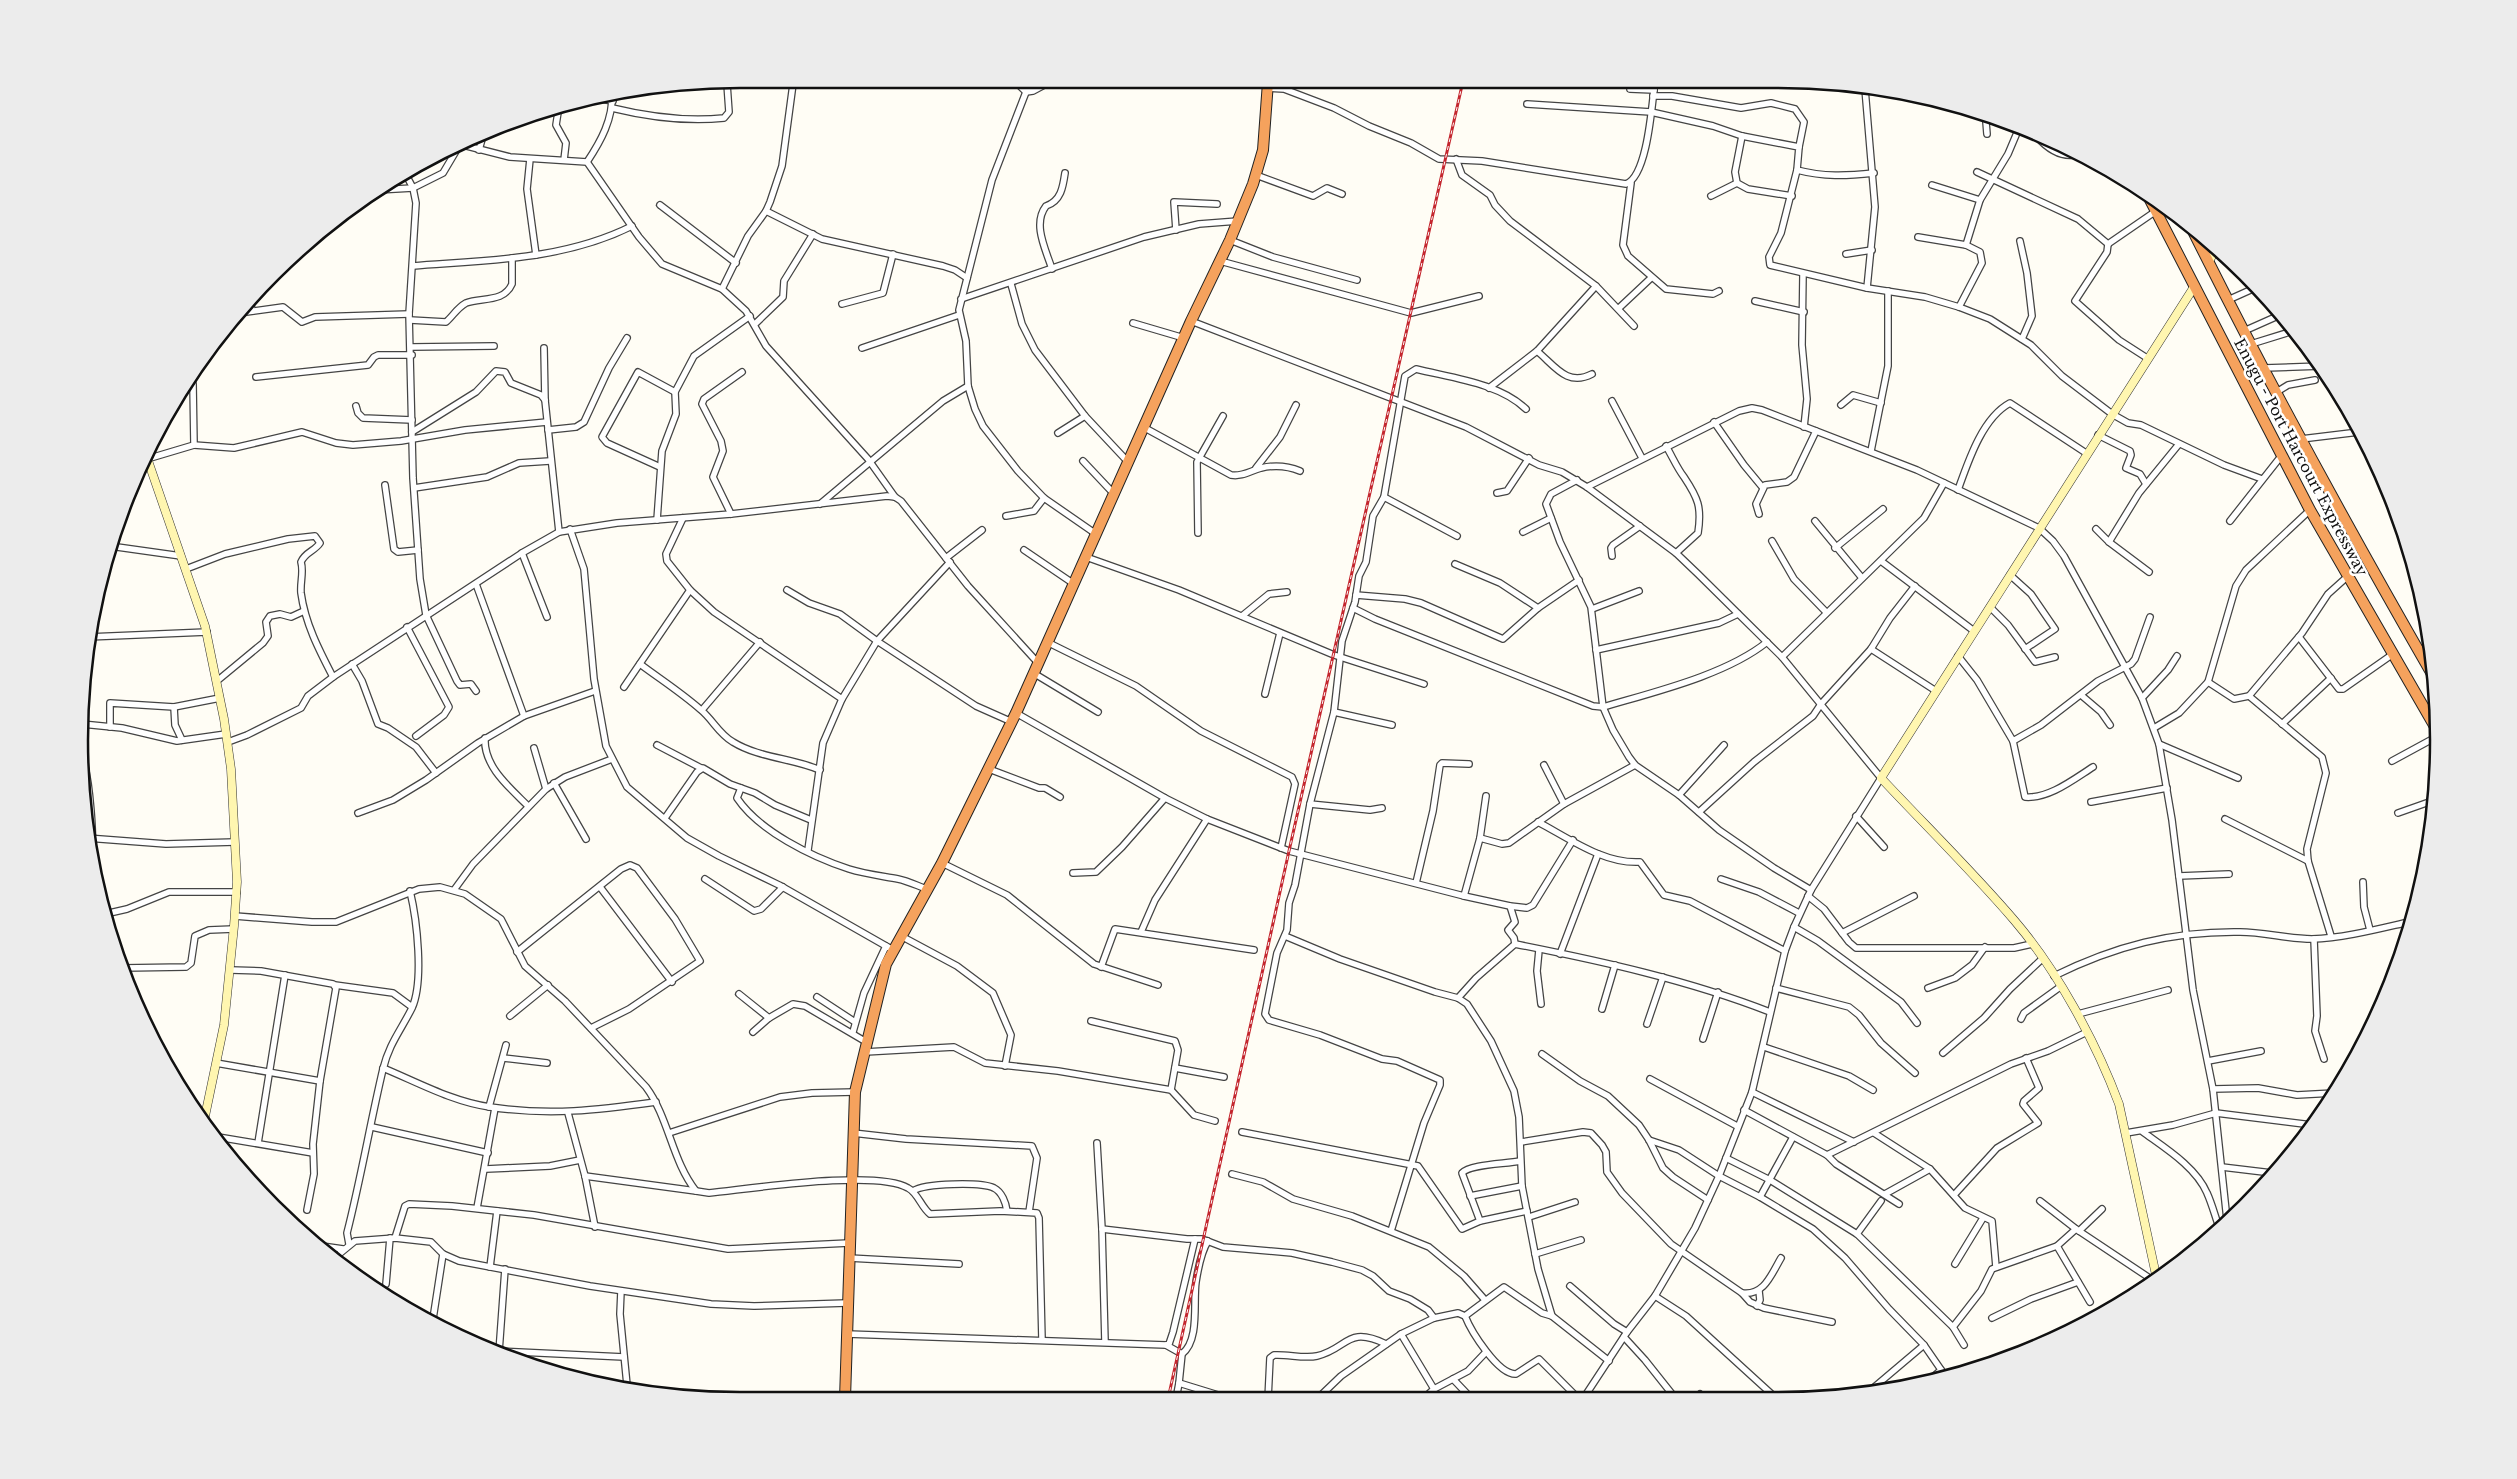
<svg xmlns="http://www.w3.org/2000/svg" width="2517" height="1479" font-family="'Libre Baskerville',serif">
  <style>
    .lines { fill: none; stroke-linecap: round; stroke-linejoin: round }
    .street-casing { stroke: #444; stroke-width: 8 }
    .secondary-casing { stroke: #333; stroke-width: 9 }
    .highway-casing { stroke: #222; stroke-width: 12 }
    .street { stroke: #fff; stroke-width: 5.5 }
    .secondary { stroke: #fff6b0; stroke-width: 8 }
    .highway { stroke: #f5a25d; stroke-width: 10 }
    .rail-casing { stroke: #c4262e; stroke-width: 3 }
    .rail { stroke: #fff; stroke-width: 1; stroke-dasharray: 4; stroke-linecap: butt }
    .labels { text-anchor: middle; dominant-baseline: central; stroke-width: 5; stroke-linejoin: round; paint-order: stroke }
    .street-label { font-size: 15px; fill: #111; stroke: #fff }
    .rim { fill: none; stroke: #111; stroke-width: 2.5 }
  </style>
  <rect width="100%" height="100%" fill="#fffdf5"/>
  <g class="lines">
    <defs>
      <g id="street">
        <polyline points="1017,83 1026,92 1033,91 1048,83"/>
        <path d="M1268 88 1284 89 1334 108 1369 126 1411 143 1439 159 1482 161 1626 184C1648 176 1652 102 1655 81"/>
        <polyline points="1630,89 1654,90"/>
        <polyline points="1865,89 1875,207 1867,288"/>
        <polyline points="1026,92 992,180 959,310 966,341 968,386 975,409 983,426 1018,471 1044,498 1096,534"/>
        <polyline points="1653,96 1672,96 1741,108 1771,103 1795,109 1804,122 1799,147"/>
        <polyline points="594,98 613,101"/>
        <path d="M1527 104 1651 112 1713 126 1742 136 1799 147 1797 170C1824 177 1846 176 1874 173"/>
        <polyline points="559,106 556,125 566,143 564,160"/>
        <path d="M612 108C649 117 686 122 724 118L729 112 727 84"/>
        <polyline points="1987,134 1986,122 1998,118"/>
        <polyline points="1742,136 1735,172 1737,183 1748,189 1792,196"/>
        <path d="M2037 137C2047 148 2059 157 2074 155"/>
        <polyline points="459,146 463,145 510,157 587,162 639,237 662,264 722,289 746,311 766,346 868,459 895,497"/>
        <polyline points="479,150 484,132"/>
        <polyline points="530,159 527,189 536,255"/>
        <polyline points="1456,159 1462,175 1490,195 1495,205 1510,221 1596,286 1634,326"/>
        <path d="M587 162C601 141 613 119 612 94"/>
        <polyline points="1797,170 1781,233 1769,257 1770,265 1867,288 1925,297 1959,307 1990,319 2031,345 2062,376 2112,414 2128,423 2141,425 2224,465 2262,479"/>
        <polyline points="1977,172 2078,219 2108,244"/>
        <polyline points="405,173 413,188 416,203 409,314 413,478 420,579 426,615 457,681 460,685 471,684 476,691"/>
        <polyline points="1256,175 1313,196 1327,188 1342,194"/>
        <polyline points="1631,183 1623,245 1628,256 1666,289 1713,294 1719,291"/>
        <polyline points="1932,185 1980,200"/>
        <polyline points="378,190 413,188 443,173 459,146"/>
        <polyline points="1711,196 1737,183"/>
        <polyline points="660,205 736,263"/>
        <polyline points="766,211 822,239 943,266 955,270 967,278"/>
        <polyline points="1176,230 1174,202 1217,204"/>
        <polyline points="1918,237 1966,245 1980,252 1982,263 1959,307"/>
        <polyline points="1230,240 1273,257 1357,280"/>
        <polyline points="2020,241 2027,273 2032,316 2022,339"/>
        <polyline points="2108,244 2107,252 2075,301 2119,340 2147,358"/>
        <polyline points="2108,244 2156,211"/>
        <polyline points="1966,245 1980,200 2008,154 2019,128"/>
        <polyline points="1846,254 1872,250"/>
        <polyline points="1220,261 1411,313 1479,296"/>
        <path d="M413 266C488 260 564 260 632 226"/>
        <path d="M1052 269C1046 250 1032 224 1046 206 1061 201 1063 187 1065 173"/>
        <polyline points="1803,274 1802,345 1807,399 1804,427"/>
        <polyline points="1011,284 1022,324 1035,350 1085,416 1129,463"/>
        <polyline points="722,289 748,236 766,211 770,202 782,166 793,84"/>
        <polyline points="250,299 252,311"/>
        <polyline points="961,299 1144,237 1199,224 1238,221"/>
        <polyline points="2228,300 2257,287"/>
        <polyline points="1755,301 1804,312"/>
        <polyline points="842,304 883,293 893,254"/>
        <polyline points="1619,308 1651,278"/>
        <polyline points="239,313 283,307 302,322 315,317 409,314"/>
        <path d="M410 320 446 322C453 316 457 308 466 303 481 297 504 303 512 284V258"/>
        <polyline points="1191,321 1466,427 1539,465 1562,472 1587,487 1676,553 1698,574 1782,657 1881,778 1811,890 1794,927 1785,951 1752,1092 1719,1176 1695,1228 1655,1296 1627,1332 1583,1399"/>
        <polyline points="1133,323 1184,338"/>
        <polyline points="755,324 783,297 784,281 813,234"/>
        <polyline points="2244,331 2280,315"/>
        <polyline points="2251,344 2293,331"/>
        <polyline points="412,347 494,346"/>
        <polyline points="544,348 545,400 559,532"/>
        <polyline points="862,348 959,315"/>
        <path d="M1537 351C1555 366 1567 387 1592 374"/>
        <polyline points="2264,368 2322,366"/>
        <polyline points="256,377 368,365 374,357 378,355 412,355"/>
        <polyline points="1489,388 1537,351 1596,286"/>
        <polyline points="2275,393 2288,385 2315,380"/>
        <polyline points="1612,401 1642,458"/>
        <polyline points="1841,405 1853,395 1881,403"/>
        <polyline points="356,406 358,413 363,418 412,420"/>
        <polyline points="1714,422 1744,465 1763,488"/>
        <path d="M1145 428 1231 475C1242 477 1250 471 1261 468 1274 465 1288 466 1300 471"/>
        <polyline points="548,430 576,427 584,422 609,368 627,338"/>
        <polyline points="412,432 476,392 496,371 505,372 511,383 541,395 545,400"/>
        <polyline points="1058,433 1085,416"/>
        <polyline points="2098,435 2130,451 2131,455 2126,468 2140,474 2146,484"/>
        <polyline points="2301,439 2359,432"/>
        <polyline points="194,445 234,448 302,432 336,443 353,445 401,441 465,430 547,422"/>
        <path d="M1666 446C1672 456 1677 468 1684 477 1698 498 1702 507 1698 533L1676 553"/>
        <polyline points="1871,451 1888,366 1888,291"/>
        <polyline points="147,459 194,445 193,384"/>
        <polyline points="1083,461 1115,495"/>
        <polyline points="660,467 607,443 602,437 638,372 675,392"/>
        <polyline points="1256,468 1280,437 1296,405"/>
        <polyline points="1577,480 1551,494 1546,504 1560,542 1591,607 1603,707 1613,730 1629,757 1635,765 1679,795 1719,830 1774,868 1811,890"/>
        <polyline points="385,485 394,549 398,552 418,550"/>
        <polyline points="1587,487 1739,411 1752,408 1762,410 1917,470 2039,528 2053,541 2064,556 2142,698 2159,744 2172,820 2193,990 2213,1089 2227,1220"/>
        <polyline points="414,488 487,477 519,463 550,461"/>
        <path d="M1958 490C1968 462 1982 418 2010 403L2086 453"/>
        <polyline points="1497,493 1507,491 1529,458"/>
        <polyline points="1384,497 1457,536"/>
        <polyline points="820,504 943,401 968,386"/>
        <polyline points="731,514 713,477 723,451 721,441 702,404 704,399 742,372"/>
        <polyline points="1759,514 1756,504 1765,485 1787,482 1794,477 1816,431"/>
        <polyline points="1006,516 1034,511 1044,498"/>
        <polyline points="683,518 666,554 667,561 690,590 714,612 842,699"/>
        <polyline points="657,520 662,451 676,414 675,392 694,356 750,316"/>
        <polyline points="1815,521 1862,578"/>
        <polyline points="2230,521 2282,455"/>
        <polyline points="570,529 584,569 594,679 606,746 627,787 687,838 719,856 779,885 893,950"/>
        <polyline points="2096,529 2109,542 2149,572"/>
        <polyline points="1523,532 1551,518"/>
        <polyline points="1198,533 1197,462 1223,416"/>
        <polyline points="1772,541 1794,579 1826,612"/>
        <polyline points="2109,542 2139,493 2179,444"/>
        <polyline points="110,546 181,556"/>
        <polyline points="1835,548 1883,509"/>
        <polyline points="1024,550 1074,584"/>
        <polyline points="522,553 547,617"/>
        <polyline points="1612,556 1611,548 1613,545 1640,526"/>
        <polyline points="1086,557 1179,590 1334,655 1424,684"/>
        <polyline points="946,558 982,530"/>
        <polyline points="1881,561 1974,631"/>
        <polyline points="1455,564 1500,583 1538,608"/>
        <path d="M186 569 225 554 288 539 315 536 320 543C315 551 305 552 301 562 304 572 300 582 301 593 305 623 319 650 333 677"/>
        <polyline points="2010,575 2031,594 2055,629 2025,649"/>
        <polyline points="476,584 524,716"/>
        <polyline points="787,590 809,603 840,614 877,641 976,706 1012,722"/>
        <polyline points="1356,595 1405,599 1421,603 1503,639 1538,608 1579,580"/>
        <polyline points="1990,607 2008,625 2035,662 2055,657"/>
        <path d="M1353 608 1375 619 1593 706 1603 707C1654 692 1726 675 1767 642"/>
        <polyline points="1592,609 1639,591"/>
        <polyline points="1242,616 1269,594 1287,592"/>
        <polyline points="407,627 449,707 444,715 416,736"/>
        <polyline points="88,637 207,632"/>
        <polyline points="2299,637 2339,689 2343,689 2393,654"/>
        <polyline points="1049,643 1136,686 1201,731 1292,777 1295,784 1281,848"/>
        <polyline points="1871,649 1936,691"/>
        <polyline points="1596,650 1719,623 1738,614"/>
        <polyline points="1958,656 1977,680 2013,741 2041,725 2098,681 2131,664 2135,659 2150,617"/>
        <polyline points="1782,657 1924,518 1944,483"/>
        <polyline points="352,664 362,681 378,724 388,728 416,747 436,773"/>
        <path d="M640 664C660 679 682 693 701 710 713 720 719 734 733 742 759 758 792 758 820 770"/>
        <polyline points="1035,674 1098,712"/>
        <polyline points="217,681 263,643 268,636 266,622 270,616 280,614 291,617 304,611"/>
        <polyline points="2208,682 2234,699 2249,696 2302,633 2328,594 2348,576"/>
        <polyline points="624,687 690,590"/>
        <polyline points="1265,694 1280,633"/>
        <polyline points="2081,695 2101,712 2110,725"/>
        <polyline points="2249,696 2322,757 2326,773 2307,849 2308,861 2331,936"/>
        <polyline points="2142,698 2168,670 2177,656"/>
        <polyline points="174,707 175,725 182,740"/>
        <polyline points="702,710 760,642"/>
        <polyline points="1334,712 1392,725"/>
        <polyline points="1016,713 1165,798 1207,819 1289,851 1464,896 1510,906 1527,908 1533,905 1573,840"/>
        <polyline points="82,724 122,728 177,741 226,734"/>
        <polyline points="2282,724 2331,678"/>
        <polyline points="110,727 110,703 174,707 220,698"/>
        <polyline points="2154,728 2179,713 2208,682 2236,586 2246,570 2310,510"/>
        <path d="M485 738C483 766 510 788 528 806"/>
        <path d="M2013 741 2025 797C2049 799 2074 779 2093 767"/>
        <polyline points="228,742 247,735 301,708 308,696 333,677 522,553 559,532 617,523 731,514 887,496 895,497 901,501 968,586 1039,664"/>
        <polyline points="2159,744 2238,778"/>
        <polyline points="657,745 701,768"/>
        <polyline points="534,748 546,789"/>
        <path d="M81 753C90 776 95 843 91 868"/>
        <polyline points="2392,761 2438,736"/>
        <polyline points="1544,765 1564,804"/>
        <polyline points="989,769 1039,788 1045,788 1060,797"/>
        <polyline points="554,783 586,839"/>
        <path d="M741 788 737 798C759 831 812 857 849 869 865 874 882 876 898 879 908 881 918 886 927 889"/>
        <polyline points="1679,795 1724,745"/>
        <polyline points="2091,802 2167,788"/>
        <polyline points="1310,804 1370,810 1382,808"/>
        <polyline points="1699,812 1754,762 1813,716 1821,704 1871,649 1890,618 1915,586"/>
        <polyline points="358,813 393,800 426,780 478,743 524,716 595,691"/>
        <polyline points="2398,813 2432,801"/>
        <polyline points="1856,816 1884,847"/>
        <polyline points="665,818 697,772 703,768 730,784 755,793 775,805 811,820"/>
        <polyline points="2225,819 2308,861"/>
        <path d="M1538 822C1570 839 1604 864 1640 862L1664 895 1690 901 1785 951"/>
        <polyline points="87,838 166,844 235,842"/>
        <polyline points="1480,838 1502,844 1509,843 1564,804 1635,765"/>
        <polyline points="808,850 823,743 842,699 877,641 950,562"/>
        <polyline points="942,863 1007,895 1094,964 1158,985"/>
        <polyline points="1073,873 1096,872 1122,847 1165,798"/>
        <polyline points="2179,876 2229,874"/>
        <polyline points="705,879 754,911 761,909 783,887"/>
        <polyline points="1721,879 1759,892 1799,913"/>
        <polyline points="2363,882 2364,907 2370,930"/>
        <polyline points="1416,883 1433,811 1440,765 1442,763 1469,764"/>
        <polyline points="600,887 672,982"/>
        <polyline points="454,890 473,864 546,789 565,777 612,759"/>
        <polyline points="1464,896 1480,838 1486,796"/>
        <polyline points="1808,896 1824,909 1849,942 1856,948 2014,948 2032,944"/>
        <polyline points="1510,906 1515,922 1508,930 1514,938 1515,944"/>
        <polyline points="105,914 127,909 169,892 237,892"/>
        <path d="M235 916 312 922H336L419 889 440 887 465 894 501 919 525 966 565 1001 646 1087C669 1118 672 1161 696 1191L709 1193C750 1189 876 1169 908 1188 918 1193 921 1207 930 1214L1000 1211 1037 1213 1039 1218 1042 1340"/>
        <polyline points="1794,927 1818,941 1901,1002 1917,1023"/>
        <polyline points="1141,932 1155,900 1207,819"/>
        <polyline points="1842,933 1914,896"/>
        <polyline points="901,936 957,966 993,993 1011,1035 1005,1066"/>
        <polyline points="1285,936 1340,959 1435,992 1458,998 1467,1004 1491,1041 1514,1091 1519,1117 1522,1186 1538,1269 1552,1316 1609,1361"/>
        <polyline points="2314,939 2317,1016 2315,1031 2324,1059"/>
        <polyline points="1539,950 1537,971 1541,1004"/>
        <polyline points="517,952 621,869 630,865 637,868 675,919 700,961 629,1009 591,1028"/>
        <polyline points="1560,954 1598,854"/>
        <polyline points="1101,967 1115,929 1254,950"/>
        <polyline points="122,968 186,967 191,963 195,936 209,930 234,929"/>
        <polyline points="231,970 261,971 333,984 336,988 320,1081 313,1144 314,1174 307,1210"/>
        <path d="M2054 976C2115 946 2172 931 2240 932 2264 932 2288 939 2312 939 2344 938 2378 929 2409 922"/>
        <polyline points="335,985 393,993 412,1007"/>
        <polyline points="1776,988 1849,1007 1859,1015 1881,1043 1915,1073"/>
        <polyline points="1928,988 1955,978 1972,965 1985,947"/>
        <polyline points="739,994 769,1018"/>
        <polyline points="817,997 855,1022"/>
        <path d="M1458 998 1476 978 1515 944C1601 961 1688 980 1770 1012"/>
        <polyline points="1602,1009 1615,965"/>
        <polyline points="2078,1014 2168,990"/>
        <polyline points="510,1016 548,985"/>
        <polyline points="2021,1019 2024,1013 2060,987"/>
        <polyline points="1091,1021 1175,1041 1178,1050 1171,1090"/>
        <polyline points="1647,1024 1663,977"/>
        <polyline points="753,1032 769,1018 793,1004 805,1006 868,1043"/>
        <polyline points="853,1032 864,993 886,946"/>
        <polyline points="1703,1039 1718,992"/>
        <polyline points="1764,1047 1849,1076 1873,1090"/>
        <polyline points="865,1052 954,1047 985,1063 1058,1071 1171,1090 1194,1115 1215,1121"/>
        <polyline points="1943,1053 1984,1018 2010,989 2042,959"/>
        <polyline points="1542,1054 1580,1081 1608,1096 1639,1125 1649,1140 1663,1168 1673,1177 1708,1200"/>
        <polyline points="503,1058 547,1063"/>
        <polyline points="2208,1061 2261,1051"/>
        <polyline points="216,1063 320,1081"/>
        <path d="M383 1068C417 1082 453 1102 490 1107 550 1116 598 1110 656 1102"/>
        <polyline points="1175,1068 1224,1077"/>
        <polyline points="1650,1079 1737,1126"/>
        <polyline points="2213,1089 2258,1088 2297,1095 2334,1093"/>
        <polyline points="1752,1092 1854,1142"/>
        <polyline points="489,1107 506,1045"/>
        <polyline points="1744,1110 1827,1155 2011,1064 2048,1051 2087,1032"/>
        <polyline points="568,1113 585,1176 595,1227"/>
        <polyline points="372,1127 488,1153"/>
        <polyline points="1242,1132 1418,1166 1462,1229 1480,1221 1527,1211"/>
        <path d="M2143 1132C2165 1148 2196 1167 2207 1193 2212 1204 2215 1216 2219 1227"/>
        <polyline points="669,1133 780,1097 812,1093 855,1092"/>
        <polyline points="853,1133 906,1139 1032,1146 1037,1158 1029,1212"/>
        <polyline points="1874,1133 1930,1169 1965,1208 1992,1221 1996,1267"/>
        <polyline points="2126,1133 2173,1125 2216,1113 2312,1125"/>
        <polyline points="212,1136 313,1153"/>
        <polyline points="1649,1140 1679,1150 1719,1176 1760,1197 1813,1229 1845,1258 1889,1309 1924,1345 1944,1374"/>
        <path d="M1521 1142 1583 1132 1591 1133 1602 1145 1606 1152 1607 1172 1622 1193 1671 1244 1742 1293C1764 1296 1771 1275 1781 1258"/>
        <polyline points="258,1143 285,975"/>
        <polyline points="1097,1143 1102,1229 1105,1342"/>
        <polyline points="1827,1155 1836,1164 1899,1204"/>
        <polyline points="1726,1158 1770,1180 1857,1234 1953,1327"/>
        <polyline points="2222,1167 2272,1173"/>
        <polyline points="486,1169 550,1166 580,1160"/>
        <polyline points="1232,1174 1263,1182 1293,1199 1352,1216 1429,1247 1464,1276 1485,1300"/>
        <polyline points="585,1176 696,1191"/>
        <path d="M913 1191C925 1183 981 1182 994 1188 1002 1192 1006 1203 1007 1211"/>
        <polyline points="1885,1194 1930,1169"/>
        <polyline points="1954,1195 1997,1148 2038,1123 2023,1104 2024,1101 2039,1088 2026,1058"/>
        <polyline points="1470,1196 1522,1186"/>
        <polyline points="1760,1197 1793,1137"/>
        <polyline points="2040,1201 2076,1229 2151,1279"/>
        <polyline points="477,1208 495,1108"/>
        <polyline points="1529,1217 1575,1202"/>
        <path d="M1480 1221 1462 1173C1470 1164 1506 1164 1520 1161"/>
        <polyline points="1102,1229 1187,1239 1202,1239 1223,1247 1292,1253 1332,1262 1362,1270 1373,1276 1389,1291 1410,1299 1428,1310 1434,1318"/>
        <path d="M1391 1231 1424 1123 1440 1085V1080L1397 1061 1382 1059 1320 1035 1269 1020 1265 1014 1277 953 1287 930 1289 903 1295 885 1310 804 1334 712 1342 641 1355 602 1359 576 1366 562 1373 516 1384 497 1405 376 1416 369C1452 378 1499 383 1526 409"/>
        <polyline points="2079,1231 2102,1209"/>
        <polyline points="1857,1234 1881,1201"/>
        <polyline points="395,1238 405,1206 409,1204 452,1206 534,1215 728,1249 849,1243"/>
        <path d="M1208 1241C1201 1252 1198 1269 1196 1282 1193 1302 1200 1340 1182 1354L1179 1383 1231 1399"/>
        <path d="M349 1244 347 1233C361 1178 370 1124 383 1069 389 1044 401 1030 412 1008 424 981 417 920 410 891"/>
        <polyline points="315,1245 343,1249"/>
        <polyline points="2057,1246 2090,1302"/>
        <polyline points="1535,1254 1581,1240"/>
        <polyline points="849,1258 959,1264"/>
        <polyline points="333,1259 355,1241 395,1238 431,1242 443,1254 459,1261 590,1286 711,1304 754,1306 847,1303"/>
        <polyline points="1955,1264 1983,1218"/>
        <polyline points="490,1267 497,1211"/>
        <polyline points="386,1284 390,1238"/>
        <polyline points="1570,1286 1614,1324 1627,1332"/>
        <polyline points="621,1291 620,1314 627,1385"/>
        <polyline points="1742,1293 1750,1302 1764,1308 1832,1322"/>
        <polyline points="1655,1296 1686,1316 1777,1399"/>
        <polyline points="1757,1306 1760,1300 1759,1291"/>
        <polyline points="1465,1316 1504,1287 1542,1313 1552,1316"/>
        <polyline points="1992,1318 2031,1299 2078,1282"/>
        <polyline points="433,1319 443,1254"/>
        <polyline points="847,1334 1166,1345 1182,1354"/>
        <polyline points="1401,1334 1434,1389"/>
        <polyline points="1624,1337 1645,1360 1676,1399"/>
        <polyline points="1166,1345 1169,1344 1173,1332 1195,1239"/>
        <polyline points="1964,1345 1953,1327 1981,1291 1992,1269 2057,1246 2076,1229"/>
        <polyline points="498,1351 624,1357"/>
        <polyline points="499,1352 505,1269"/>
        <polyline points="1933,1377 1941,1370"/>
        <polyline points="1453,1379 1472,1399"/>
        <polyline points="1872,1389 1924,1345"/>
        <polyline points="1700,1394 1705,1399"/>
        <polyline points="1176,1399 1179,1383"/>
        <path d="M1268 1399 1270 1358 1274 1355C1288 1354 1304 1359 1317 1356 1348 1349 1346 1325 1386 1344"/>
        <path d="M1317 1399 1341 1376 1401 1334 1434 1318 1458 1313 1465 1316C1471 1331 1498 1375 1516 1374L1539 1359 1579 1399"/>
        <polyline points="1423,1399 1434,1389 1468,1371 1486,1352"/>
      </g>
      <g id="secondary">
        <polyline points="2208,262 2217,249"/>
        <polyline points="145,452 205,626 224,719 231,769 237,882 234,926 224,1025 204,1121"/>
        <path d="M2156 1275 2119 1104C2096 1042 2057 970 2014 920 1972 871 1925 825 1881 778L2194 287"/>
      </g>
      <g id="highway">
        <polyline points="2146,192 2310,510 2438,732"/>
        <path d="M2192 229C2267 380 2348 528 2432 674"/>
        <polyline points="845,1399 855,1092 886,964 942,863 1016,713 1191,321 1230,240 1253,184 1263,150 1268,82"/>
      </g>
    </defs>
    <use href="#street" class="street-casing"/>
    <use href="#secondary" class="secondary-casing"/>
    <use href="#highway" class="highway-casing"/>
    <use href="#street" class="street"/>
    <use href="#secondary" class="secondary"/>
    <use href="#highway" class="highway"/>
    <defs>
      <polyline id="rail" points="1168,1399 1289,851 1463,81"/>
    </defs>
    <use href="#rail" class="rail-casing"/>
    <use href="#rail" class="rail"/>
  </g>
  <g class="labels">
    <g class="street-label">
      <text transform="translate(2301 457) rotate(62)">Enugu - Port Harcourt Expressway</text>
    </g>
  </g>
  <path d="M0 0H2517V1479H0ZM740 88H1778A652 652 0 0 1 2430 740V740A652 652 0 0 1 1778 1392H740A652 652 0 0 1 88 740V740A652 652 0 0 1 740 88Z" fill="#ececec" fill-rule="evenodd"/>
  <path class="rim" d="M740 88H1778A652 652 0 0 1 2430 740V740A652 652 0 0 1 1778 1392H740A652 652 0 0 1 88 740V740A652 652 0 0 1 740 88Z"/>
</svg>
